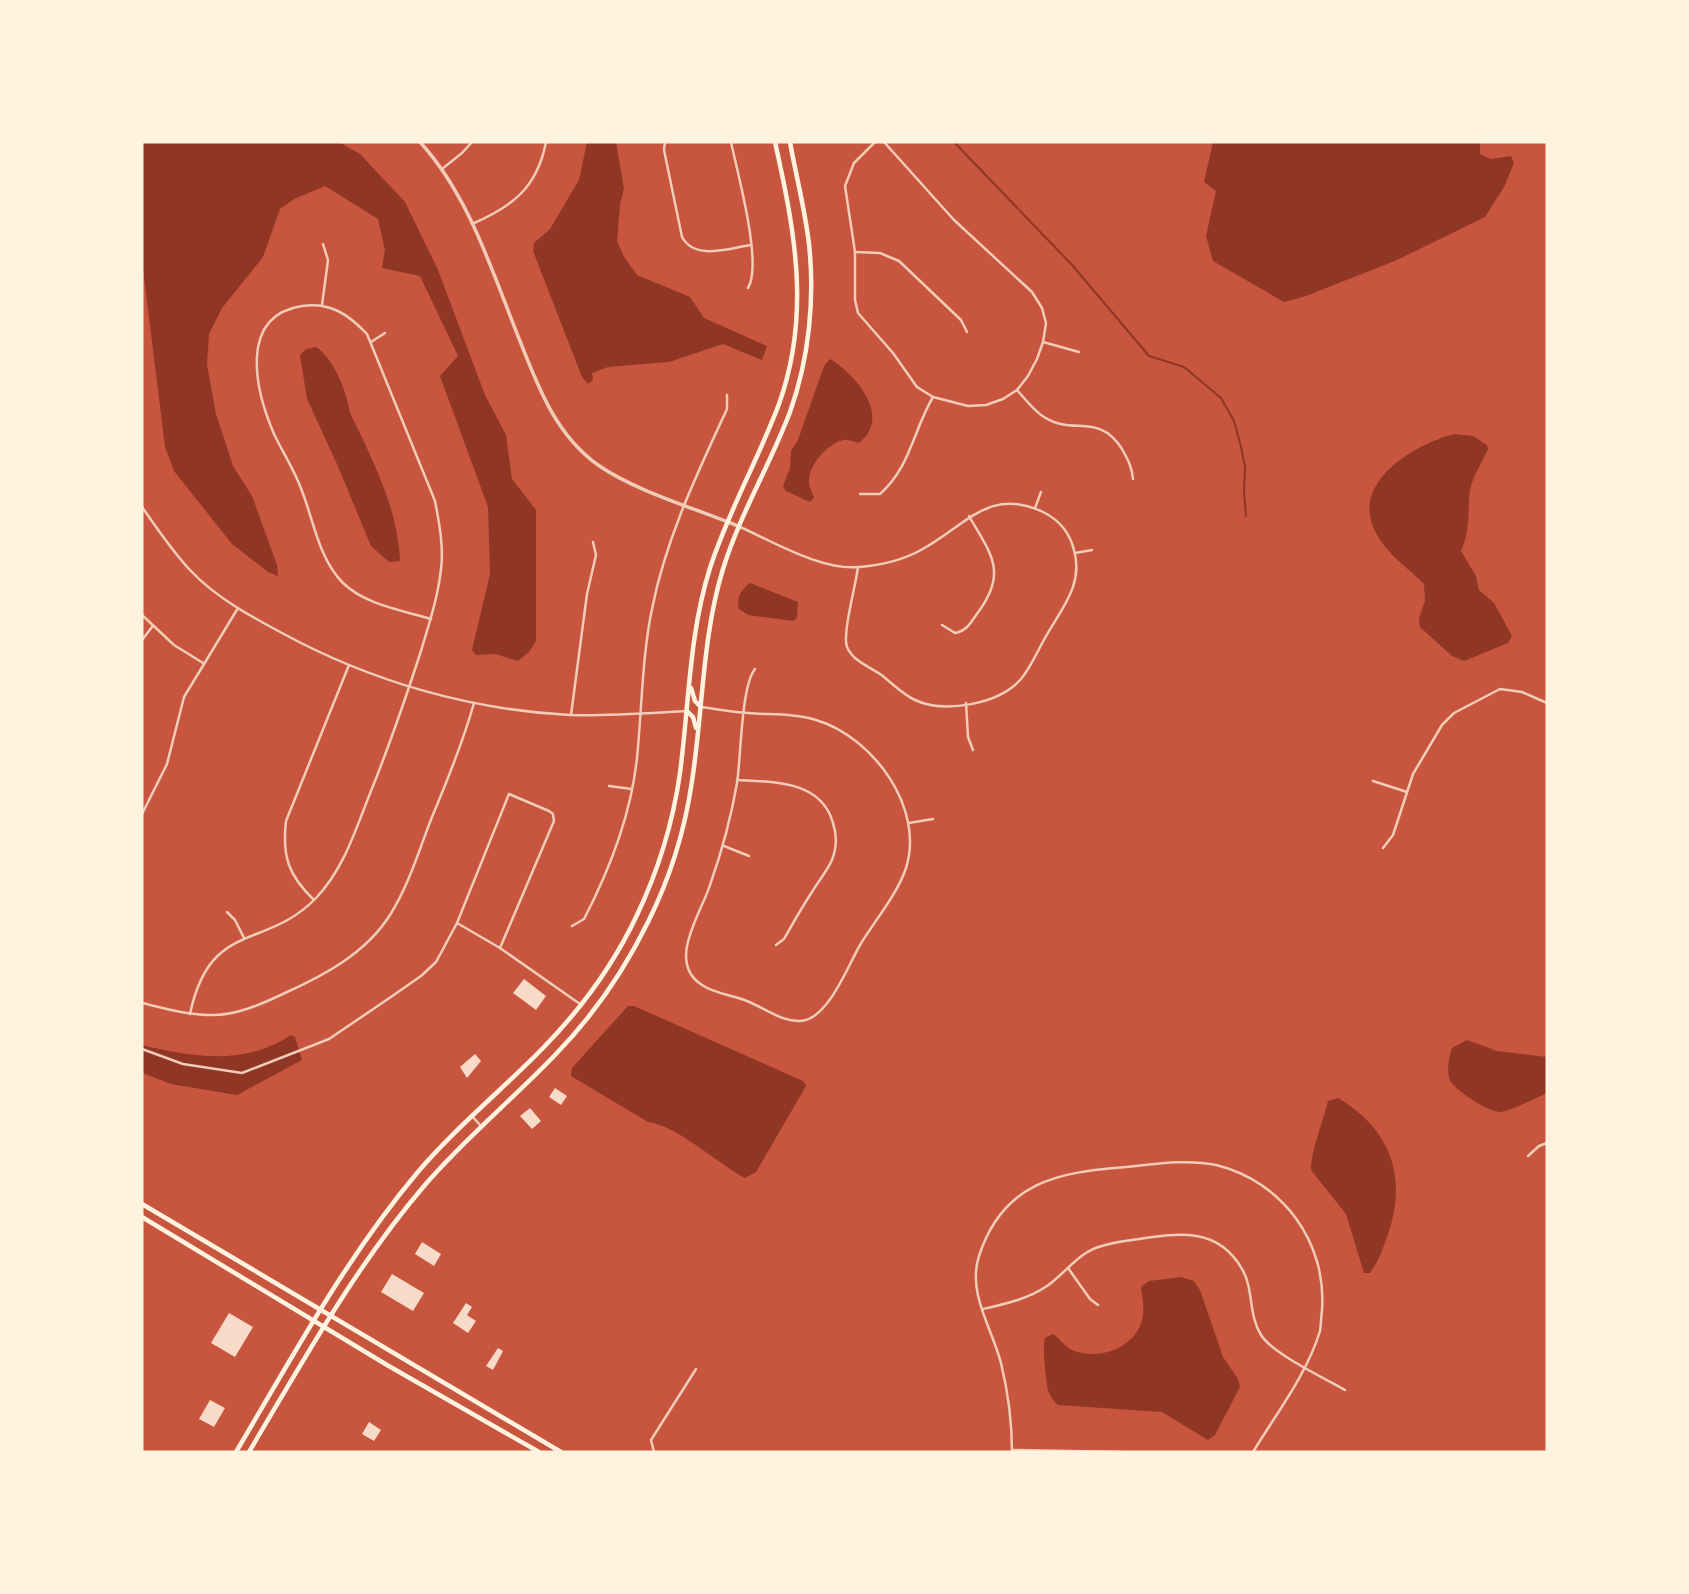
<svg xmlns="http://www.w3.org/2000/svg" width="1689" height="1594" font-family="Rubik,sans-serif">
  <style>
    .water { fill: #8f3625 }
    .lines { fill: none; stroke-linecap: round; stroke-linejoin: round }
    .stream { stroke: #8f3625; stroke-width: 2 }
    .building { fill: #f7dbc8 }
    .minor { stroke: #f1ccb7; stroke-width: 2.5 }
    .tertiary { stroke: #f1ccb7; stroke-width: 3.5 }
    .secondary { stroke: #fff3e0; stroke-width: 4.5 }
    .primary { stroke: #fff3e0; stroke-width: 4.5 }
  </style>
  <rect width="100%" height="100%" fill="#c8553d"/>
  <g class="water">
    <polygon points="142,142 339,142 360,154 405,202 438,270 485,395 506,435 512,479 536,510 536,641 529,652 518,661 495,654 476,655 472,650 490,574 488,507 440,376 458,356 420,276 382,268 385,250 378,219 325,186 294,199 280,209 263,257 222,308 209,334 207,365 216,414 233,466 252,496 277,565 278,576 268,572 232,544 174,471 165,447 142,261"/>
    <polygon points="587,142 616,142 624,189 620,205 617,241 624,257 637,275 690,297 704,318 767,346 762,360 723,344 669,362 608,367 592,373 593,380 588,384 582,377 533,251 534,243 550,229 579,180"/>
    <polygon points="1213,142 1480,142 1480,154 1491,159 1511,156 1514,163 1504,187 1485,217 1397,260 1306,296 1284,302 1213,261 1206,236 1216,191 1204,182"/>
    <path d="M316 347C334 358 347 393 350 413 373 460 398 509 400 561L389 562 371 546 337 464 307 399 300 355 306 349Z"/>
    <path d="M830 359C857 375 892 418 859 443 855 442 847 439 843 440 827 444 808 466 809 482 809 487 813 494 814 498L810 502 786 491 783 486 790 468 791 451 798 440 824 366Z"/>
    <path d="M1454 434 1473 436 1487 445 1488 449C1482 462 1473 476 1470 490 1467 515 1471 528 1461 551L1476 576 1479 590 1494 603 1512 636 1508 643 1464 661 1452 656 1420 627 1419 618 1425 601 1424 584C1408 568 1387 554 1376 533 1349 483 1413 445 1454 434Z"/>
    <path d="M750 583 798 602 797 618 793 621 748 615 739 609C736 597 741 590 750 583Z"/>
    <path d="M628 1006H634L803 1081 806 1086 756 1172 745 1178C717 1163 676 1125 648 1122L571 1076 572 1068Z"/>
    <path d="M291 1035 295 1037 302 1060 237 1095 171 1084 142 1073V1045C192 1057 245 1066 291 1035Z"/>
    <path d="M1467 1040 1497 1051 1547 1057V1093C1535 1098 1513 1110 1501 1112 1490 1113 1454 1090 1450 1080 1446 1069 1449 1059 1452 1048Z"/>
    <path d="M1338 1098C1390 1129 1408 1176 1388 1234 1383 1248 1379 1261 1370 1273H1364L1346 1214 1311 1170C1310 1155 1324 1118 1328 1101Z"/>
    <path d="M1181 1277 1194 1281 1200 1290 1223 1357 1238 1379 1240 1387 1215 1435 1208 1440 1162 1412 1058 1405C1053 1401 1050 1396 1048 1390 1046 1380 1042 1346 1045 1338L1053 1334C1060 1339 1066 1348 1074 1351 1100 1360 1135 1348 1142 1320 1145 1310 1142 1297 1141 1287L1149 1281Z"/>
  </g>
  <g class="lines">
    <polyline class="stream" points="954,142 1073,266 1149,356 1184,367 1221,398 1234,421 1241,447 1245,467 1244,492 1246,516"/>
  </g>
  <g class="building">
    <polygon points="524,979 546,996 536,1010 513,993"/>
    <polygon points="475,1054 481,1061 467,1078 460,1067"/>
    <polygon points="555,1088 567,1096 561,1105 549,1097"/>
    <polygon points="530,1108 541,1121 532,1129 520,1116"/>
    <polygon points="422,1242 441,1254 434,1266 415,1254"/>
    <polygon points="392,1274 424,1293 413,1311 381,1292"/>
    <polygon points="466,1303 472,1307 467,1315 476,1321 468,1333 453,1323"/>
    <polygon points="229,1313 253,1327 235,1357 211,1343"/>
    <polygon points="498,1348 503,1351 493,1370 486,1366"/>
    <polygon points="210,1400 225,1408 214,1427 199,1419"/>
    <polygon points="369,1422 381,1430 374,1441 362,1434"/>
  </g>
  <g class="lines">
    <g class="minor">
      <path d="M665 142 664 150 682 237C695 261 729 248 751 245"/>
      <path d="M731 142C737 171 763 264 748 288"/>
      <polyline points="875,142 854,163 845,186 855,252 855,300 858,313 893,353 917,387 933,397 968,406 986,405 1003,399 1017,390 1028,376 1037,359 1043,342 1046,323 1042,308 1032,292 954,220 884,142"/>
      <polyline points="442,169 462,153 472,142"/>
      <path d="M472 224C513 206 537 188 546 142"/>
      <polyline points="855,252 880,253 899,261 961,320 967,332"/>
      <polyline points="322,305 328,260 323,244"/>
      <polyline points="371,342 385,333"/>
      <polyline points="1043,342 1079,352"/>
      <path d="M1017 390C1025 399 1034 411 1044 417 1073 436 1099 412 1122 449 1128 460 1132 467 1133 479"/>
      <path d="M860 494H880C910 468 913 431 933 397"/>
      <path d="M142 507C157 528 172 551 190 570 215 597 250 616 282 633 370 681 470 710 570 715 609 716 649 713 687 711"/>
      <polyline points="1035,508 1041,492"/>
      <path d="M740 527C774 542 822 571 860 567 882 565 903 560 921 550 966 526 990 485 1045 513 1060 521 1070 534 1074 550 1084 585 1061 609 1045 638 1037 652 1031 667 1021 679 999 704 945 714 915 700 902 694 891 682 880 674 868 666 853 661 847 647 842 634 856 585 858 567"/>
      <polyline points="1075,553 1092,550"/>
      <polyline points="142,615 174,645 203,663"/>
      <path d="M942 625 955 633C968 631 972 620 979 611 1008 571 990 553 969 516"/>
      <polyline points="142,640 152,627"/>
      <polyline points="966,703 968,737 973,750"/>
      <path d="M701 707C716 709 732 712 748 713 770 715 794 713 816 720 873 737 925 808 906 868 897 895 875 920 860 945 848 966 830 1013 806 1020 785 1025 765 1008 747 1001 733 995 715 994 702 985 666 962 701 914 710 885 722 851 731 818 737 783 741 758 741 686 755 669"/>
      <polyline points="571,715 587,594 596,555 593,542"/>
      <path d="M737 780C773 782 821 780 833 823 837 835 837 847 832 860 827 871 818 882 812 892 802 907 793 923 784 939L776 945"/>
      <polyline points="1373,781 1407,792"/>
      <polyline points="609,786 632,789"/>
      <polyline points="142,814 167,764 184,697 238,608"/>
      <polyline points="909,823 933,819"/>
      <polyline points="724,846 749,856"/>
      <polyline points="1383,848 1393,835 1413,774 1442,725 1454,713 1500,689 1522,692 1547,703"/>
      <path d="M314 900C288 875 282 856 286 821L349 665"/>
      <polyline points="227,912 235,920 244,938"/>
      <polyline points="457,923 500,948 580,1004"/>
      <path d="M572 926 584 919C610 869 631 815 637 758 642 708 642 657 652 609 666 538 697 474 727 409V395"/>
      <path d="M142 1003C164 1008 187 1015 210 1015 235 1016 262 1004 285 993 325 975 366 953 390 915 409 885 419 850 432 817 448 779 463 742 474 703"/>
      <path d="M190 1014C210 919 265 951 316 898 345 868 357 825 373 786 391 741 406 697 421 651 429 624 438 597 441 569 444 547 439 522 435 501L367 334C348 314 330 302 302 306 237 316 256 392 274 434 283 453 295 471 302 491 314 522 319 559 343 583 366 605 401 610 431 619"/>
      <polyline points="142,1049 183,1064 242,1073 329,1039 388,999 421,976 436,962 457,923 509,794 549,811 553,814 554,821 500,948"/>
      <polyline points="472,1116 480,1125"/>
      <polyline points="1528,1156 1539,1146 1547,1143"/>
      <polyline points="1068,1268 1090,1299 1098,1305"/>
      <path d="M983 1309C1005 1304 1028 1299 1047 1286 1066 1273 1078 1252 1102 1246 1114 1242 1126 1241 1139 1239 1179 1233 1218 1227 1242 1269 1254 1289 1248 1314 1261 1335 1273 1354 1324 1378 1345 1390"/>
      <polyline points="1012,1450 1124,1452"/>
      <polyline points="654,1452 651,1440 696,1369"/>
      <path d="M1012 1452C1012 1423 1008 1392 1001 1363 992 1328 967 1293 979 1256 1003 1182 1058 1172 1126 1167 1156 1164 1186 1159 1216 1165 1282 1181 1327 1242 1322 1310 1321 1317 1321 1325 1320 1331 1307 1374 1276 1414 1253 1452"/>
    </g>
    <path class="tertiary" d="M420 142C470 197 492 272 520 341 538 387 556 435 598 465 637 492 695 508 740 527"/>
    <g class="secondary">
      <polyline points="142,1204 561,1452"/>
      <polyline points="142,1217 387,1365 539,1452"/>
    </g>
    <g class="primary">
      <polyline points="691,688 695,701 701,707"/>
      <polyline points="687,711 693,717 696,728"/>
      <path d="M236 1452C293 1356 345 1259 417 1173 455 1128 502 1090 543 1048 581 1009 614 964 637 915 658 871 673 822 680 773 689 705 689 634 710 568 728 512 758 460 779 404 811 315 795 232 775 142"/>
      <path d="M249 1452C303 1361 355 1267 424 1186 464 1139 512 1100 555 1055 593 1016 624 971 648 922 670 878 685 830 692 781 703 711 702 637 723 569 740 514 770 465 790 412 809 359 815 299 809 244 805 209 796 176 790 142"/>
    </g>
  </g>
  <rect width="1689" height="1594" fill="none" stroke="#fff3e0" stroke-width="287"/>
</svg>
